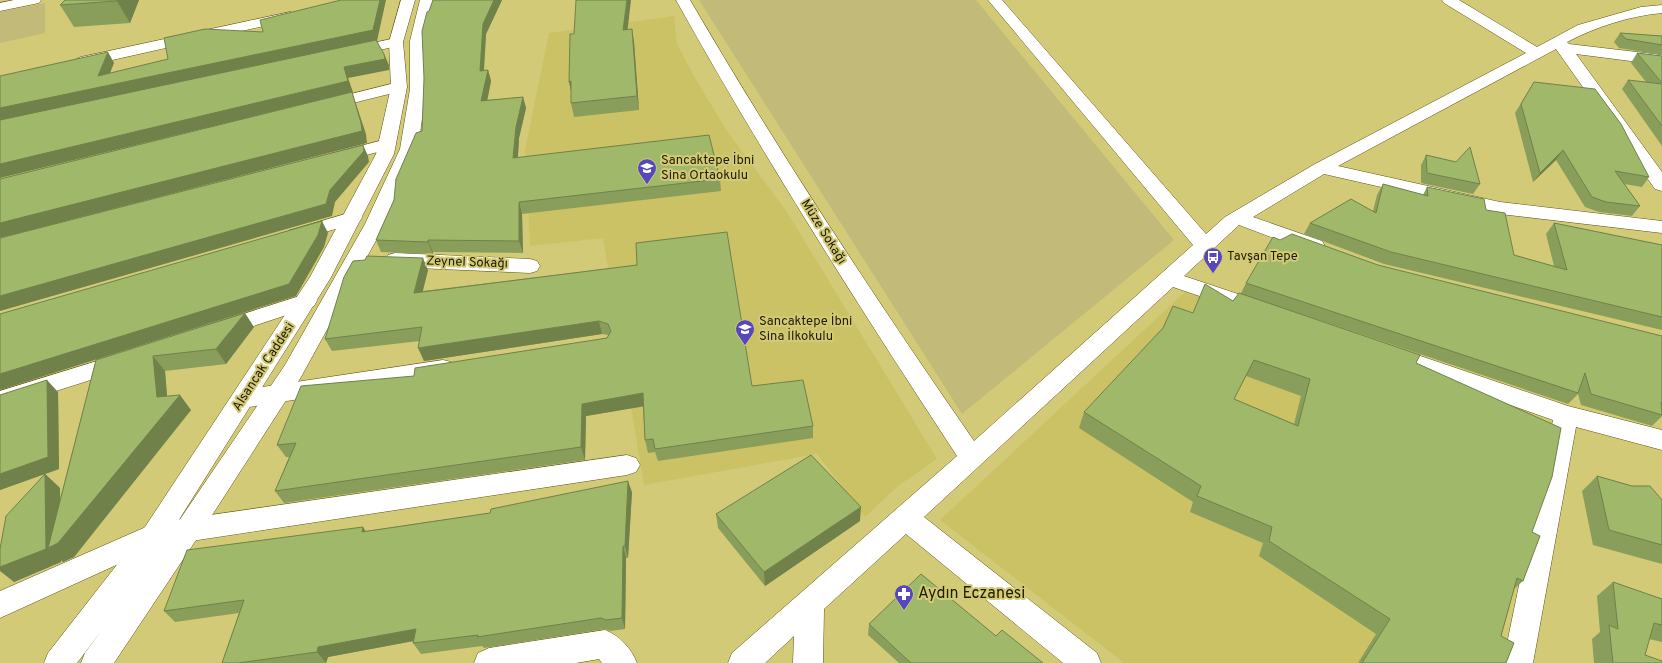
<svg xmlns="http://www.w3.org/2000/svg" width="1662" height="663" font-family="Overpass,sans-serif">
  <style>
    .built { fill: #cbc265 }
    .green { fill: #c1ba79 }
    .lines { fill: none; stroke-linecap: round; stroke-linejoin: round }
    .minor-casing { stroke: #5c5513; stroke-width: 1 }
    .tertiary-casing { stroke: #5c5513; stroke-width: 1 }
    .minor { fill: #fff; fill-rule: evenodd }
    .tertiary { fill: #fff; fill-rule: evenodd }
    .wall { fill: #8a9e5b; fill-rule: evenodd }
    .shaded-wall { fill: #70814a }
    .building { fill: #a0b86a; stroke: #70814a; fill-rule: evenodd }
    .labels { text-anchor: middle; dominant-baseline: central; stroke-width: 4; stroke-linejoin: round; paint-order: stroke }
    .poi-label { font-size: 13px; fill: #1f1b00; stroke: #d3ca77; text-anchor: start }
    .street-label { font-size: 13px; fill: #1f1b00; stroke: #d3ca77 }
    .near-poi-label { font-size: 16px; fill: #1f1b00; stroke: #d3ca77; text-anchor: start }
  </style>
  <rect width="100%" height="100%" fill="#d3ca77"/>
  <g class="built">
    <polygon points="674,16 677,44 695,78 727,131 787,212 937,459 898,486 865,517 817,454 644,485 603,238 530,246 525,150 549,33"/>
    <polygon points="1186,291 1546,421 1440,663 1124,663 940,520"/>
  </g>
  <g class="green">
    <polygon points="699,0 976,0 1174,240 962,414"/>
    <polygon points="45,3 45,33 0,43 0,12"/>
  </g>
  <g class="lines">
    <defs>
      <g id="minor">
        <polygon points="14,0 41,0 39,3 0,11 0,3"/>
        <path d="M676 0H690C778 151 874 297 974 441L1193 245 988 0H1002L1206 234 1225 217 1315 164 1526 53 1444 3 1442 0H1459L1537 47 1578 25 1641 7 1662 5V13C1629 16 1596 27 1567 42L1569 44 1662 55V65L1576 54 1662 172V191L1655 189 1556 49 1338 166 1500 202 1662 221V233L1500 214 1324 174 1253 217 1322 241 1325 246 1322 251 1315 252 1308 251 1239 225 1184 276 1271 305 1274 310 1271 315 1263 317 1255 315 1173 287 924 517 1097 653 1101 663H1063L906 534 824 609 823 663H793L794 636 765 663H728L732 653 957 456C859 307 763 156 676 0Z"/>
        <polygon points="290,12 295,13 297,16 295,19 81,67 76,65 73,62 76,59 81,57"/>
        <polygon points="396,38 401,39 403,42 401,45 350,57 345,55 342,52 345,49"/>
        <polygon points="399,82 405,84 407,87 405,90 325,110 319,108 317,105 319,102"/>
        <polygon points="387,139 393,140 396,144 393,148 336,163 330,162 327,158 330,154"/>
        <polygon points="352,212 359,214 362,218 359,222 295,241 288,239 285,235 288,231"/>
        <polygon points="395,253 530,259 537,261 540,266 537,271 530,273 395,267 388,265 385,260 388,255"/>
        <polygon points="306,294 314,296 317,301 314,306 220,337 212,334 209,329 212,324"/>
        <polygon points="1388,345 1568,406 1662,430 1662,450 1576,427 1533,663 1503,663 1553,420 1380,359 1377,353 1380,347"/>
        <polygon points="123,353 131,355 134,361 131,367 0,409 0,391"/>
        <polygon points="443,360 451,362 454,368 451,374 443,376 243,408 235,405 231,399 235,393 243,390"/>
        <polygon points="627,455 636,458 640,465 636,472 627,475 158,546 0,618 0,591 155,523"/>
        <path d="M605 630C620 636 631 648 637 663H602L599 659 576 663H474L478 653 489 648Z"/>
      </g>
      <polygon id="tertiary" points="401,0 415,0 403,42 407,87 394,154 330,279 170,534 285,365 365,224 400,149 410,89 410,41 420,0 434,0 424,41 426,89 418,149 385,224 301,377 198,537 114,663 81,663 85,653 102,630 77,663 44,663 48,653 137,539 310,277 376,154 391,87 389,42"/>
    </defs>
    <use href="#minor" class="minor-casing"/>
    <use href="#tertiary" class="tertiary-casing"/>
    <use href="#minor" class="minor"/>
    <use href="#tertiary" class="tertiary"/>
  </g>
  <g class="wall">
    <polygon points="65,0 139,0 130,23 74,27 60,5"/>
    <polygon points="433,0 502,0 486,34 484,71 488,70 491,81 487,100 523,97 526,108 519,138 518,157 720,179 721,191 522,214 523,253 433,252 433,254 381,252 376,240 394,200 422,131 429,11"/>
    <polygon points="627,29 634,42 639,110 574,117 571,103 571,91 569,82"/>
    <polygon points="1620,33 1662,36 1662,55 1619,48 1614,42"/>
    <polygon points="1637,53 1662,56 1662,146 1622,89 1628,80 1646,82 1631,63"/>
    <polygon points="1534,82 1649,177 1642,187 1624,184 1640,206 1632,216 1599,212 1585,207 1556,160 1533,182 1515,113"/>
    <polygon points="1426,155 1480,184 1473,194 1421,183 1421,165"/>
    <polygon points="1383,184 1423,195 1427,187 1486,210 1514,255 1554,266 1546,234 1554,223 1662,245 1662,330 1384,264 1304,234 1310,223 1373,211 1377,195"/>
    <path d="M1280 240 1378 265 1662 336V416L1652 426 1581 405 1578 394 1568 404 1301 314 1416 363 1532 532 1523 581 1514 589 1501 636 1506 663H1358L1376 634 1259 556 1263 543 1190 512 1193 502 1079 428 1084 412 1193 313 1233 301 1241 293 1246 283ZM1246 376 1301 396 1294 424 1234 399Z"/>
    <polygon points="365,260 428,270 423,291 637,265 752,386 813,426 813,438 658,461 655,452 648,453 645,440 643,406 586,416 585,460 284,503 275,491 289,457 286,457 277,445 414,376 607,338 608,335 602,334 424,361 420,341 332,351 325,339"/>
    <polygon points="254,327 226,364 165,371 167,396 191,410 74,557 63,562 61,560 61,562 14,582 44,474 0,490 0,395 58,392 59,469 45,474 60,488 60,500 96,360"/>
    <polygon points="1597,476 1662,500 1662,564 1593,545 1582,491"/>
    <polygon points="632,492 628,558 626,558 625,629 610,631 605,629 484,648 482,646 421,654 413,643 414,641 328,657 326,663 222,663 239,613 175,622 164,611 366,531"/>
    <polygon points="716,514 860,521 765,586 718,528"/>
    <polygon points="1613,582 1662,599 1662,642 1649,639 1645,655 1662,663 1594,663 1592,639 1600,632 1597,596"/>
    <polygon points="869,624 996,636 1043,663 899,663 868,635"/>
  </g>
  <g class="shaded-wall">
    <polygon points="118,0 139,0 130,23 117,1"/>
    <polygon points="380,0 386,0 377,41 0,121 0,108 98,76 108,52 114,63 105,86"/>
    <polygon points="494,0 502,0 486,34 483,82 480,71 483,24"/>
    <polygon points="627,0 631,0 626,43 623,30"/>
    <polygon points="632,29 634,42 639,110 637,96"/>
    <polygon points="384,54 389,65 389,70 348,78 353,92 0,178 0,164 344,67"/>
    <polygon points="488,70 491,81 485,112 481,101"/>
    <polygon points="571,81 572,95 569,82"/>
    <polygon points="352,92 366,134 367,143 0,238 0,223"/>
    <polygon points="523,97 526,108 519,138 517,169 513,158 516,127"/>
    <polygon points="363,145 368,156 369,162 335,202 332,216 0,311 0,296 330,190"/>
    <polygon points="1563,150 1556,160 1533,182 1540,173"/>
    <polygon points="519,202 522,214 523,253 519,241"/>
    <polygon points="322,221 328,233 324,247 296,296 0,390 0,374"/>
    <polygon points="428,240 433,252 433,254 428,242"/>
    <polygon points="423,258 428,270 419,305 414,293"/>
    <polygon points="245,313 254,327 226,364 216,349"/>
    <polygon points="599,321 602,334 424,361 418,348"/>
    <polygon points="153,356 165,371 168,408 180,395 191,410 74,557 63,562 61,560 61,562 14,582 0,571 0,567 45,474 0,490 0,474 47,380 58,392 59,469 45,474 60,488 61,540 157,397"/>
    <polygon points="643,393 646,406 586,416 585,460 581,447 582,404"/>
    <polygon points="628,481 632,492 628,558 625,546"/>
    <polygon points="861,507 860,521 765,586 764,572"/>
    <polygon points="363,527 371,539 362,532"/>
    <polygon points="623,546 626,558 625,629 622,618"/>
    <polygon points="416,629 424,639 328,657 326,663 317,652 318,647"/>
  </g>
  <g class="building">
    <polygon points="65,0 118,0 117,1 60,5"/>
    <polygon points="341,0 380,0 373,30 0,108 0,76 108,52 98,76 168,59 164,38 205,29 263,32 260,20"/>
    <polygon points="433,0 494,0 483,24 480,71 488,70 481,101 523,97 516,127 513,158 709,135 720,179 519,202 519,241 428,240 428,242 376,240 394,200 396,179 416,133 422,131 424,78 422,31 427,12 429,11"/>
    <polygon points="576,0 627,0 623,30 632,29 637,96 571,103 571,81 569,82 570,34 574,34"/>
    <polygon points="1620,33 1662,36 1662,45 1626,39"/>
    <polygon points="376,40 384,54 385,59 344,67 348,81 0,164 0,120"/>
    <polygon points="1637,53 1662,56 1662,83"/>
    <polygon points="1628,80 1662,84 1662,126"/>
    <polygon points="1534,82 1595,89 1621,124 1649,177 1615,171 1640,206 1606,202 1592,197 1563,150 1540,173 1521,104"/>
    <polygon points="352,92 361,123 362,131 0,223 0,179"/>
    <polygon points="363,145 364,151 330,190 326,204 0,296 0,238"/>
    <polygon points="1470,147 1480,184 1427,173 1426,155 1456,162"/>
    <polygon points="1383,184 1428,196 1427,187 1484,199 1486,210 1505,213 1514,255 1567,270 1554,223 1662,245 1662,317 1391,252 1310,223 1351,199 1376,213"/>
    <polygon points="322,221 318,235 289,284 0,374 0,314"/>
    <polygon points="727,232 752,386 803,380 813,426 655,449 653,439 645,440 643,393 582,404 581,447 275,491 296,443 277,445 301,386 414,376 415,368 607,338 611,331 608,324 599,321 418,348 422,327 325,339 344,277 353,261 365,260 367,256 423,258 414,293 637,265 636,243"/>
    <polygon points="1292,234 1378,265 1662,336 1662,402 1661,402 1662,415 1591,394 1585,373 1578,393 1246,283 1273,237 1280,240"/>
    <path d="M1205 284 1233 301 1239 293 1420 355 1416 363 1561 428 1552 477 1532 532 1540 536 1523 581 1517 578 1501 636 1514 643 1506 663H1362L1390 619 1269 541 1272 527 1197 496 1201 486 1084 412 1163 328 1173 306 1193 313ZM1254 360 1310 379 1298 426 1234 399Z"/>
    <polygon points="245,313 216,349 153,356 157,397 180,395 58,543 48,548 96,360"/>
    <polygon points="47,380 48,457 0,474 0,395"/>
    <polygon points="811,455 861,507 764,572 716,514"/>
    <polygon points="45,474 46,549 0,567 0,549 6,516"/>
    <polygon points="1597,476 1632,486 1650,486 1662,500 1662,545 1609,530"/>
    <polygon points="628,481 625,546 623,546 622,618 606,620 601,618 477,637 478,635 413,643 416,629 318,647 317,652 238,663 222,663 244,600 164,611 187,550 363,527 362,532 490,513 491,509"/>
    <polygon points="921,574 996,636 1002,630 1043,663 911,663 869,624"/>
    <polygon points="1613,582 1662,599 1662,625 1654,623 1645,655 1662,661 1662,663 1613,663 1609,625 1618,629"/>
  </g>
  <defs>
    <symbol id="school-pin" viewBox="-11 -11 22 30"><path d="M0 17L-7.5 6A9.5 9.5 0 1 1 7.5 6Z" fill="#5647be" stroke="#d3ca77"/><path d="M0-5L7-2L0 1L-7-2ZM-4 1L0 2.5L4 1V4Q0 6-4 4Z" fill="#fff"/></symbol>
    <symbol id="bus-pin" viewBox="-11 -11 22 30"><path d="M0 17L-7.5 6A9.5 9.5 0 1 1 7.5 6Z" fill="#5647be" stroke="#d3ca77"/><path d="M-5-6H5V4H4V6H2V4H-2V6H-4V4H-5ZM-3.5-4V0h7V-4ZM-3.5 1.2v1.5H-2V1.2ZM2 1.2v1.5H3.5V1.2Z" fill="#fff"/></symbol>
    <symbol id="pharmacy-pin" viewBox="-11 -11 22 30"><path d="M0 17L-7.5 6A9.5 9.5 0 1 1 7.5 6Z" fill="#5647be" stroke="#d3ca77"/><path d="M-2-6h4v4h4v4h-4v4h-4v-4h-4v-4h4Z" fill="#fff"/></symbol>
  </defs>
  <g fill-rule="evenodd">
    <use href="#school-pin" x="636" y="157" width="22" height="30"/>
    <use href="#bus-pin" x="1202" y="246" width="22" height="30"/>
    <use href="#school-pin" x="734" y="318" width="22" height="30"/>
    <use href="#pharmacy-pin" x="893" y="583" width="22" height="30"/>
  </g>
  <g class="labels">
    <g class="poi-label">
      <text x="661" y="161">Sancaktepe İbni<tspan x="661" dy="15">Sina Ortaokulu</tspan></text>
      <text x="1227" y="257">Tavşan Tepe</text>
      <text x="759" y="322">Sancaktepe İbni<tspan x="759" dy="15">Sina İlkokulu</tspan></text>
    </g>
    <g class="street-label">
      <text transform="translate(823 232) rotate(58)">Müze Sokağı</text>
      <text transform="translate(467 263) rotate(2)">Zeynel Sokağı</text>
      <text transform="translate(264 367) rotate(-57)">Alsancak Caddesi</text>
    </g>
    <g class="near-poi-label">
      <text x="918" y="594">Aydın Eczanesi</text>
    </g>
  </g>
</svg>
